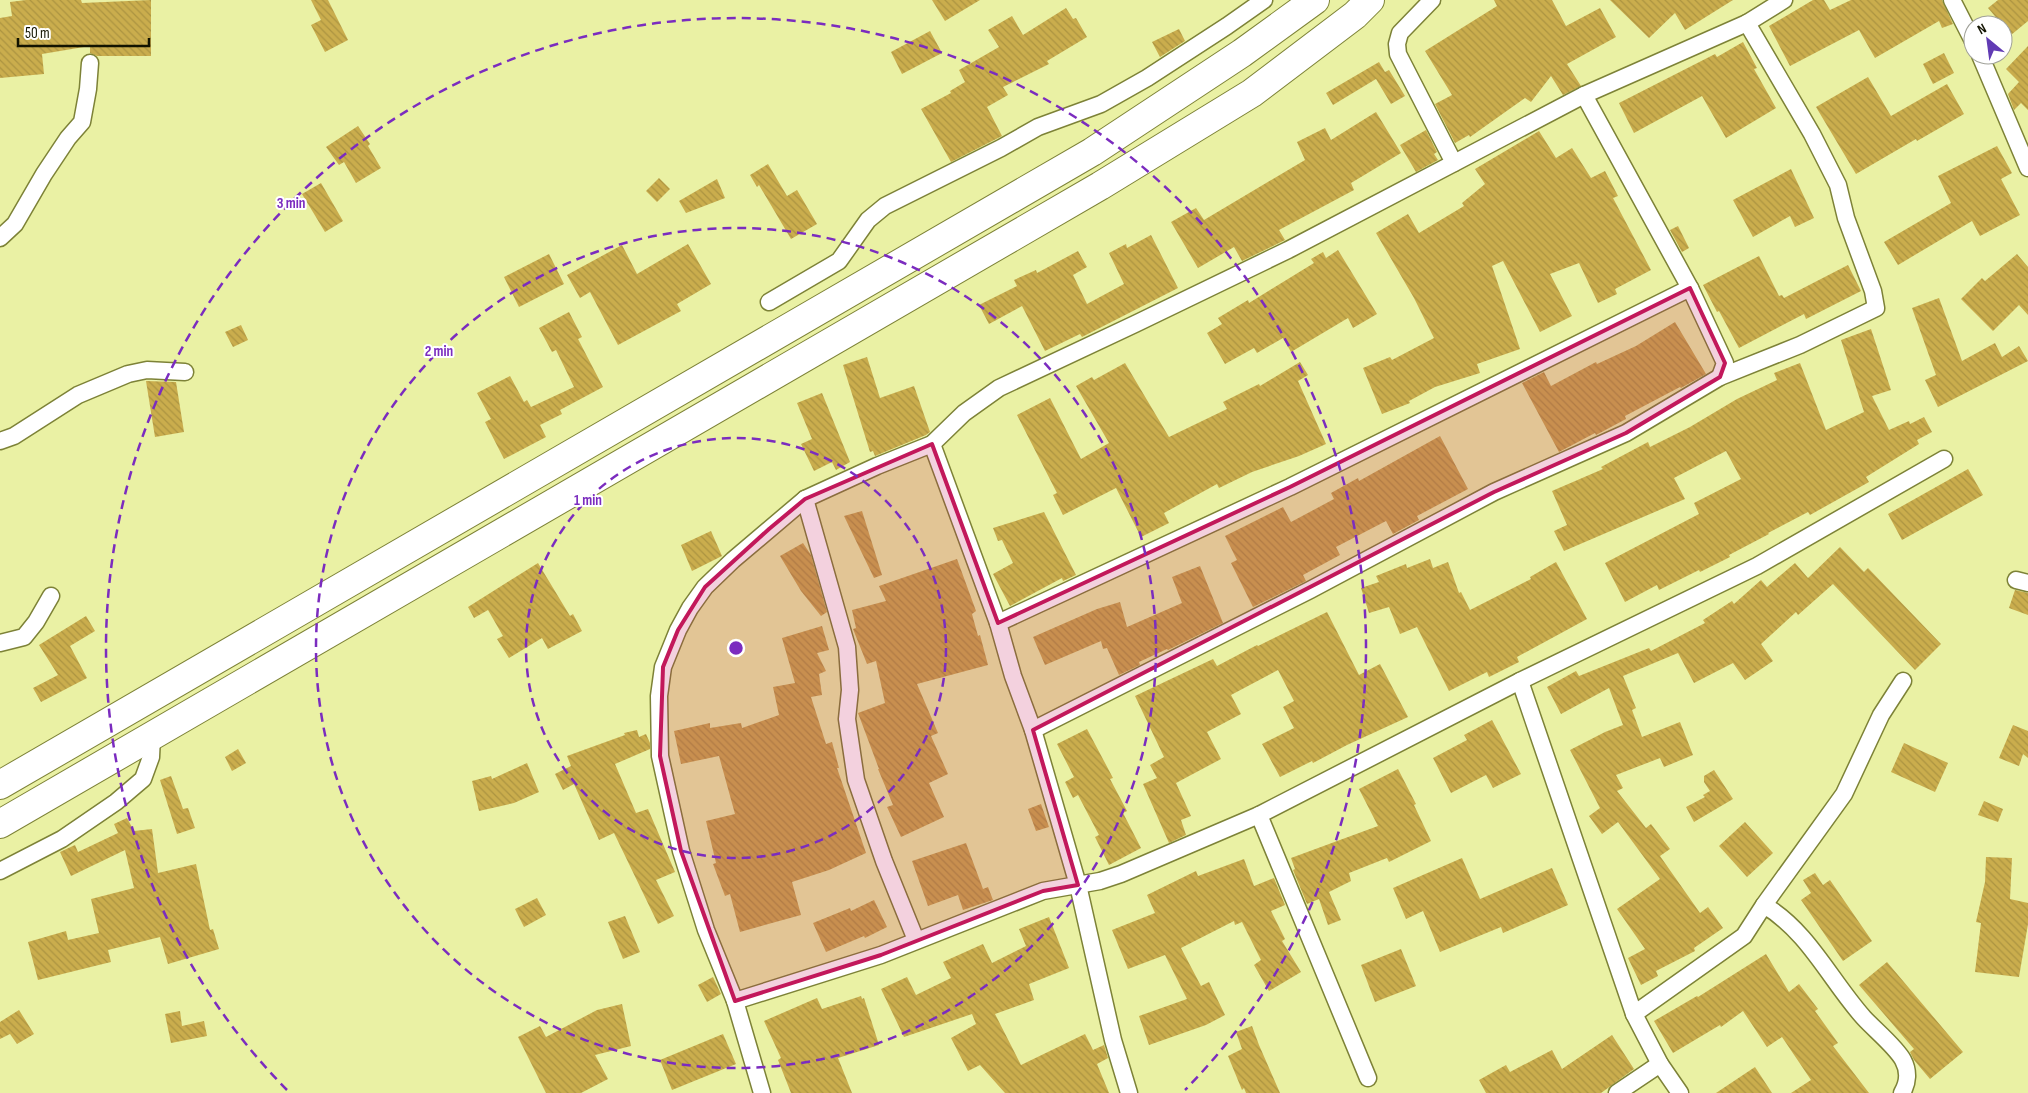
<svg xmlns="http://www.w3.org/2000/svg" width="2028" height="1093" font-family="'Sofia Sans Condensed',sans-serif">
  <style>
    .building { fill: url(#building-back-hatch) }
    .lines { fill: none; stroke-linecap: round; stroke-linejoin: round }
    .street-casing { stroke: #7d8237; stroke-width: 19 }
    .highway-casing { stroke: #7d8237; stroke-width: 30 }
    .street { stroke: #fff; stroke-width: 16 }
    .highway { stroke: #fff; stroke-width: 28 }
    .marked { fill: #c2185b; fill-opacity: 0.2; stroke: #c2185b; stroke-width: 4; stroke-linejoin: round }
    .ring { fill: none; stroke: #7b2cbf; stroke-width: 2.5; stroke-dasharray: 9 6 }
    .centre { fill: #7b2cbf; stroke: #fff; stroke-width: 2.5 }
    .ring-label { font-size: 15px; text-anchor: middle; font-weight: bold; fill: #7b2cbf; stroke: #fff; stroke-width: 4; stroke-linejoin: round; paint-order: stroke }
  </style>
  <defs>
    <pattern id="building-back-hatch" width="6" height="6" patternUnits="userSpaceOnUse" patternTransform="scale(1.25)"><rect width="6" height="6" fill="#caad4d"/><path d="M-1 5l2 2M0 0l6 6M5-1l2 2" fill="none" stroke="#ac9441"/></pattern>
  </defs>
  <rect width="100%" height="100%" fill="#eaf1a4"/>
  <g class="building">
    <polygon points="26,0 81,0 82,3 151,0 151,56 97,56 90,53 90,46 42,54 44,74 0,78 0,18 12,16 10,2"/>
    <polygon points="311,0 328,0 348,40 325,52 311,25 321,20"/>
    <polygon points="932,0 980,0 945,21"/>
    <polygon points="1494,0 1552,0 1566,26 1600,8 1616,37 1567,64 1581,86 1563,95 1551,76 1531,102 1525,98 1470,137 1469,135 1455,143 1435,104 1452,95 1425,51 1497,6"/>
    <polygon points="1610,0 1733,0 1685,30 1675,13 1649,38"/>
    <polygon points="1813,0 1824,0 1830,10 1851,0 1942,0 1953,24 1942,28 1939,21 1875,58 1859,30 1790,66 1769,26"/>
    <polygon points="1998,0 2028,0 2028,21 2011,35 1988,8"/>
    <polygon points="1066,8 1073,19 1076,18 1087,37 1047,61 1049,64 1003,87 1008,95 987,107 1002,136 951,162 921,109 951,93 950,91 965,82 959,70 999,47 988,30 1012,16 1023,35"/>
    <polygon points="1179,29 1185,41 1160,57 1152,42"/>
    <polygon points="930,31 942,53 902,74 891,52"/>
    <polygon points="1743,42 1757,68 1754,69 1776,108 1726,138 1702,96 1634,133 1619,103 1715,54 1717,57"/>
    <polygon points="2028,46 2028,110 2021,103 2014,110 2008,94 2019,82 2006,69"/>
    <polygon points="1944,53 1954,73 1933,84 1923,64"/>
    <polygon points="1379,62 1385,72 1389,70 1405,96 1391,104 1376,79 1333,105 1326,93"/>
    <polygon points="1868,77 1891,116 1947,84 1964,114 1917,141 1916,139 1856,174 1816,107"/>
    <polygon points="1376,112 1401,153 1351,183 1354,190 1279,230 1285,240 1277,244 1242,261 1234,247 1198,268 1171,222 1196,208 1204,220 1305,160 1297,142 1325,128 1331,140"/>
    <polygon points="358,126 370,144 368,146 381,168 356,183 344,162 339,165 326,147"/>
    <polygon points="1426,130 1437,152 1434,154 1438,160 1416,172 1400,145"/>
    <polygon points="1539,131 1556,158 1572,148 1591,178 1605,171 1618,196 1613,198 1651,270 1615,289 1617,294 1598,303 1579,263 1550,274 1572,316 1540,332 1503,261 1492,266 1520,349 1477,364 1480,373 1435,387 1409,401 1410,403 1382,414 1363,368 1390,357 1392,360 1434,338 1414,298 1376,233 1408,214 1419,233 1464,206 1462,203 1485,184 1475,169"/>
    <polygon points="1997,146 2012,173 2001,179 2020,215 1980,236 1972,221 1898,265 1884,242 1951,203 1938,176"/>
    <polygon points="768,164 787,196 797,190 817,224 791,239 759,185 757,187 750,175"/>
    <polygon points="1791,169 1814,218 1795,227 1790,216 1753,237 1733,200"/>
    <polygon points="659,178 670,189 657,202 646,191"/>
    <polygon points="717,179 725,198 686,213 679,201"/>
    <polygon points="321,183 343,221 325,232 302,194"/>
    <polygon points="1678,226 1689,248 1682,252 1670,230"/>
    <polygon points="1151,235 1178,288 1082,337 1080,334 1045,351 1022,306 989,324 979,305 1017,286 1014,280 1036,270 1037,273 1078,251 1087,267 1073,275 1087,304 1124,284 1109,253 1126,244 1127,248"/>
    <polygon points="688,244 711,284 677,304 681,311 618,345 590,292 580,298 567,275 622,245 637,274"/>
    <polygon points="1338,250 1377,314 1353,328 1348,318 1291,352 1283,338 1257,353 1254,348 1225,364 1207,333 1222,324 1218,318 1248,300 1249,303 1314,263 1311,259 1323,252 1326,258"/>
    <polygon points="549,254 564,284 519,307 504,277"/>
    <polygon points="2017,254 2028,267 2028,315 2019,305 1993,331 1961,299 1982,278 1985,281"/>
    <polygon points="1759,256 1779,296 1782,295 1784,298 1848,265 1861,291 1806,319 1804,314 1739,348 1719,311 1717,312 1703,285"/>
    <polygon points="1939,298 1962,361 1995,343 2002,357 2019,346 2028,361 1938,407 1925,380 1936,375 1912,308"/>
    <polygon points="569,312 582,337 578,339 603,387 560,410 562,414 540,425 546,437 504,459 485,422 491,419 477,393 510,376 524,402 527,400 531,407 574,387 556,350 552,352 539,328"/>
    <polygon points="1675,322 1706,374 1681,388 1680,387 1625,416 1626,419 1596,435 1595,433 1559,452 1522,383 1544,372 1551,386 1596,362 1597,364 1636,346"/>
    <polygon points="241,325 248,340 233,347 225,332"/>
    <polygon points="1871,329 1891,390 1872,396 1889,430 1909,421 1910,424 1924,417 1932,432 1917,440 1919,444 1866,477 1869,482 1810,515 1808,512 1768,533 1769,534 1729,555 1730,557 1700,572 1699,570 1659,590 1657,585 1625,602 1605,563 1699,514 1694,503 1741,479 1726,451 1674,478 1685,499 1564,551 1554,531 1567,525 1552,491 1603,469 1601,467 1648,442 1650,447 1690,427 1737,399 1777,380 1774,373 1800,363 1826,430 1864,412 1841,340"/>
    <polygon points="867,357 880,398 914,386 930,432 926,435 875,456 873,451 870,452 843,365"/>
    <polygon points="1300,362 1308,375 1298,381 1326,444 1299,456 1252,472 1219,488 1217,484 1164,513 1169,523 1141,537 1116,488 1063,515 1053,495 1057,493 1017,415 1050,398 1081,459 1109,443 1076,386 1092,377 1094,380 1125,363 1169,437 1227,409 1223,402 1259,384 1260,386"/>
    <polygon points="146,381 176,382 184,432 155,437"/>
    <polygon points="822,393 850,462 836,470 832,462 814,471 801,444 812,439 797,403"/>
    <polygon points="1440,436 1468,489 1417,516 1419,520 1393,534 1386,521 1336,547 1340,555 1303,575 1306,581 1253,607 1231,563 1237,560 1225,536 1283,507 1291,522 1334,499 1331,493 1358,478 1359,481"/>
    <polygon points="1968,469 1983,495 1902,540 1888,514"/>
    <polygon points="862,511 882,575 874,578 844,516"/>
    <polygon points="1044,512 1076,575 1063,581 1062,578 1010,606 993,574 1013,563 1002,540 998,541 993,528"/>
    <polygon points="711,531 722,556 692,571 681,545"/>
    <polygon points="803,543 811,555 827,612 821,616 801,591 780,556"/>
    <polygon points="1840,547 1864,572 1868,568 1941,644 1915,670 1833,584 1798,615 1796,612 1761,644 1773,661 1745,680 1733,663 1694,683 1678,653 1623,676 1636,708 1632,710 1642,737 1680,722 1693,755 1664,767 1660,758 1616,775 1623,788 1617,791 1646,828 1651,824 1670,849 1660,856 1700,913 1708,907 1723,928 1694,948 1695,951 1656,971 1658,976 1641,985 1628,958 1645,949 1617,909 1660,879 1618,822 1602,834 1589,816 1600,808 1570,750 1605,732 1623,725 1609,688 1561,714 1547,687 1576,671 1579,676 1649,648 1651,651 1705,623 1703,620 1732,601 1734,604 1761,580 1767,587 1795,563 1808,578"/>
    <polygon points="957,559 976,611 972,614 978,636 980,635 988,665 917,684 938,733 931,736 948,774 929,783 944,817 901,837 887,807 893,805 878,769 879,769 858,713 885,703 876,661 867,664 853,629 856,628 852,610 886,601 879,586"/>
    <polygon points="1430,559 1433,568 1448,562 1459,593 1461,592 1470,610 1531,579 1530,577 1556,562 1587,619 1517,657 1519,662 1489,677 1487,672 1449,691 1417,627 1400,634 1389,607 1369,613 1361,588 1379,582 1376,576 1406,564 1407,568"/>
    <polygon points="538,563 570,616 573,614 582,631 548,649 542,638 509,658 497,639 503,636 488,610 474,618 468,607"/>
    <polygon points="1200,566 1223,623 1168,650 1167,649 1139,662 1140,665 1119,675 1107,648 1103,649 1101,641 1045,665 1033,637 1097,609 1120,602 1127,627 1182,603 1172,577"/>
    <polygon points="2015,590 2028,593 2028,615 2009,608"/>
    <polygon points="1327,612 1359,675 1380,664 1408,717 1347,745 1313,763 1312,761 1280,777 1262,744 1294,728 1283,707 1294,701 1278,670 1231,695 1241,714 1207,732 1221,759 1176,783 1191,816 1181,820 1186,835 1169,843 1143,784 1157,778 1150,765 1164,757 1135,696 1213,659 1217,666 1257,645 1258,646"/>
    <polygon points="86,616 95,631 70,646 87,678 41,702 33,688 58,675 39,645"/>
    <polygon points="822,626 829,650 817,653 826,671 819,674 822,695 811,697 826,744 832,742 839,768 837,768 866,853 829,870 792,882 801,915 740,932 730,894 725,896 713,864 716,863 706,821 735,814 719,756 681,764 674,731 710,723 710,728 741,723 742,728 779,715 773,687 795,683 782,638"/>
    <polygon points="1492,720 1521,774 1493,788 1486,775 1451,793 1433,758 1467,740 1464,735"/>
    <polygon points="2013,725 2028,731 2028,758 2023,754 2019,766 1999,758"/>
    <polygon points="1087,729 1113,778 1110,779 1127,811 1123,813 1141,848 1109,865 1095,837 1099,835 1078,795 1073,798 1065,782 1074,777 1057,744"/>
    <polygon points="637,730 639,737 646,734 650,743 650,749 615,764 636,813 648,809 675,872 656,880 674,916 658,924 614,833 599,840 574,784 563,790 555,774 571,766 567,756 625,735 624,733"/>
    <polygon points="1904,743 1948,763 1935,792 1891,772"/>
    <polygon points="238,749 246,763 232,771 225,757"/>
    <polygon points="527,763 539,792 514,803 479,811 472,781 491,776 492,779"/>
    <polygon points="1398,769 1416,804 1414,805 1431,841 1389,862 1387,858 1349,873 1351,881 1329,892 1341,920 1328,925 1319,899 1307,904 1293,870 1295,869 1291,858 1378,826 1359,789"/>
    <polygon points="1714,770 1733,799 1694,822 1686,807 1705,797 1703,795 1710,791 1704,782 1704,776"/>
    <polygon points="171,776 183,809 188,808 195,828 177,834 160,780"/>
    <polygon points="1984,801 2003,809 1998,822 1978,815"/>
    <polygon points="1041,804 1049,827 1036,831 1028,809"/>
    <polygon points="127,818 134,831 152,829 158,873 196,864 210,930 213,929 219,949 168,964 160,937 108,950 111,962 38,980 28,942 66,931 68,940 99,933 91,899 134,888 125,850 71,876 60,852 75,845 78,852 118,833 114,824"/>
    <polygon points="1745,822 1773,853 1747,877 1719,846"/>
    <polygon points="966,843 983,889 988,887 993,900 963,910 958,895 928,906 912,861"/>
    <polygon points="1986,857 2012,858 2010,899 2028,903 2028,924 2019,977 1975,972 1981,923 1976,922 1985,882"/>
    <polygon points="1462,858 1480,899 1552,868 1568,905 1503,933 1501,927 1440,952 1423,911 1406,919 1393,888"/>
    <polygon points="1244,859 1254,886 1274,878 1285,905 1271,911 1285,939 1282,941 1301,972 1269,991 1254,965 1261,960 1242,922 1235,925 1234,921 1181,948 1201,986 1209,982 1225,1015 1206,1025 1149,1045 1139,1016 1187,999 1165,955 1128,969 1112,930 1155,913 1147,895 1196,871 1198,876"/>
    <polygon points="1815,873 1823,885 1830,880 1872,941 1843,961 1801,900 1811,893 1803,880"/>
    <polygon points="537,898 546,915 524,927 515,909"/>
    <polygon points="874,900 887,927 865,938 864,936 826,952 813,923 850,908 851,911"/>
    <polygon points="625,916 640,952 623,959 608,922"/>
    <polygon points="1049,917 1069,968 1029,984 1034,1000 995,1014 1021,1065 1085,1034 1093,1050 1104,1045 1108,1058 1097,1064 1109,1093 1005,1093 980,1065 968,1071 951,1038 976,1024 972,1014 904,1037 881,989 907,977 916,995 951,978 943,962 983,944 992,963 1026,946 1019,929"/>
    <polygon points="1401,949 1416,986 1375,1002 1361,965"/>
    <polygon points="1766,954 1789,992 1799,984 1818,1009 1815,1011 1838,1043 1833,1046 1869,1093 1791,1093 1811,1080 1782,1037 1767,1047 1743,1011 1721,1027 1720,1025 1673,1053 1654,1021 1697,996 1698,997"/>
    <polygon points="1887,962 1963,1052 1930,1079 1914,1060 1910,1052 1914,1049 1859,985"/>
    <polygon points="713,977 721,994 707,1002 698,985"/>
    <polygon points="861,996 862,999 864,998 879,1045 838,1058 852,1093 791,1093 778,1060 781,1058 764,1021 817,998 822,1009"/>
    <polygon points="622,1004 631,1046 595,1055 608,1079 581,1093 546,1093 518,1037 540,1026 546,1037 597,1010"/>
    <polygon points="19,1010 34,1034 17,1044 10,1034 0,1039 0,1022"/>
    <polygon points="180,1011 182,1026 204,1021 207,1036 171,1043 165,1014"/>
    <polygon points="1252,1026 1259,1045 1280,1093 1246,1093 1244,1088 1242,1090 1228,1056 1242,1049 1236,1032"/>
    <polygon points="723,1034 736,1064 672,1090 660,1060"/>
    <polygon points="1612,1035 1634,1069 1601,1093 1486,1093 1479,1080 1506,1065 1510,1072 1552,1050 1562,1069"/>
    <polygon points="1755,1067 1772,1093 1716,1093"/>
  </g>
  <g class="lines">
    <defs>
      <g id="street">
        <polyline points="1432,0 1400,33 1397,44 1398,54 1454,163"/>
        <polyline points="1952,0 1973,41"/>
        <polyline points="1980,55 2028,168"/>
        <polyline points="1584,95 1690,288 1725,363 1720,377"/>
        <polyline points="0,238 15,224 44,174 68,138 82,122 88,89 90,63"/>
        <polyline points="769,302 839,261 868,220 885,206 1001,148 1038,127 1101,104 1147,78 1227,26 1264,0"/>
        <polyline points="0,441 14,436 78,395 128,374 147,370 185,372"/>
        <polyline points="932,444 998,623 1013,676 1033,730 1078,885 1113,1040 1129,1093"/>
        <polyline points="805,499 847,647 850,690 847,719 856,780 884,861 916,940"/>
        <polyline points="2016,580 2028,583"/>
        <polyline points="998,623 1290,487 1690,288"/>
        <polyline points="0,643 24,637 36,622 51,596"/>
        <polyline points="1520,681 1634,1014 1660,1064 1680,1093"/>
        <polyline points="1033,730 1310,590 1494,492 1626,433 1720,377 1800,345 1876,308 1873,291 1846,218 1838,185 1812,134 1747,23"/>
        <polyline points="1259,815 1368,1078"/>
        <polyline points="0,871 62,839 116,802 143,779 151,757 152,736"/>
        <polyline points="1764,905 1844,794 1881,715 1903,681"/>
        <polyline points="735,1001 881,955 1043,891 1100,881 1121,874 1259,815 1520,681 1757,566 1944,459"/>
        <path d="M1634 1014 1744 936 1764 905C1809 932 1830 980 1864 1018 1875 1030 1896 1047 1903 1060 1909 1071 1908 1083 1902 1093"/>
        <polyline points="762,1093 735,1001 706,930 681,851 660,756 659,696 663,667 678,630 690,608 705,587 733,560 805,499 877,466 932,444 964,413 999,388 1135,324 1288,250 1584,95 1747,23 1784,0"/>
        <polyline points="1617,1093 1660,1064"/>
      </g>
      <g id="highway">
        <polyline points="0,785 1092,152 1242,53 1315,0"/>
        <polyline points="0,824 1100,186 1252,93 1355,15 1370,0"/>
      </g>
    </defs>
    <use href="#street" class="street-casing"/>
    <use href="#highway" class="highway-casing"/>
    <use href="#street" class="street"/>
    <use href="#highway" class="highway"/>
  </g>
  <path class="marked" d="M1690 288 1725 363 1720 377 1626 433 1494 492 1033 730 1078 885 1043 891 881 955 735 1001 681 851 660 756 663 667 678 630 705 587 769 529 805 499 932 444 998 623 1290 487Z"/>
  <g class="ring">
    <circle cx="736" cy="648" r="210"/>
    <circle cx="736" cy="648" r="420"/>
    <path d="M287 1090A630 630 0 1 1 1185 1090"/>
  </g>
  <circle cx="736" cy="648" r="8" class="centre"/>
  <g class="ring-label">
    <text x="291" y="208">3 min</text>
    <text x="439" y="356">2 min</text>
    <text x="588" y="505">1 min</text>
  </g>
  <g transform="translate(1988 40) rotate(331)"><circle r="24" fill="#ffffff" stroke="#a0a199"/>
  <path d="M0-4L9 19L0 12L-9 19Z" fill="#613bb4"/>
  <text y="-8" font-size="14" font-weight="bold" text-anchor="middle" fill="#121300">N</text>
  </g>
  <path d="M18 38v8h131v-8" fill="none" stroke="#121300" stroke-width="2.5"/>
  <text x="25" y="38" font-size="15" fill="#121300" stroke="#ffffff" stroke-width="4" paint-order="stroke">50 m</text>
</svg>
